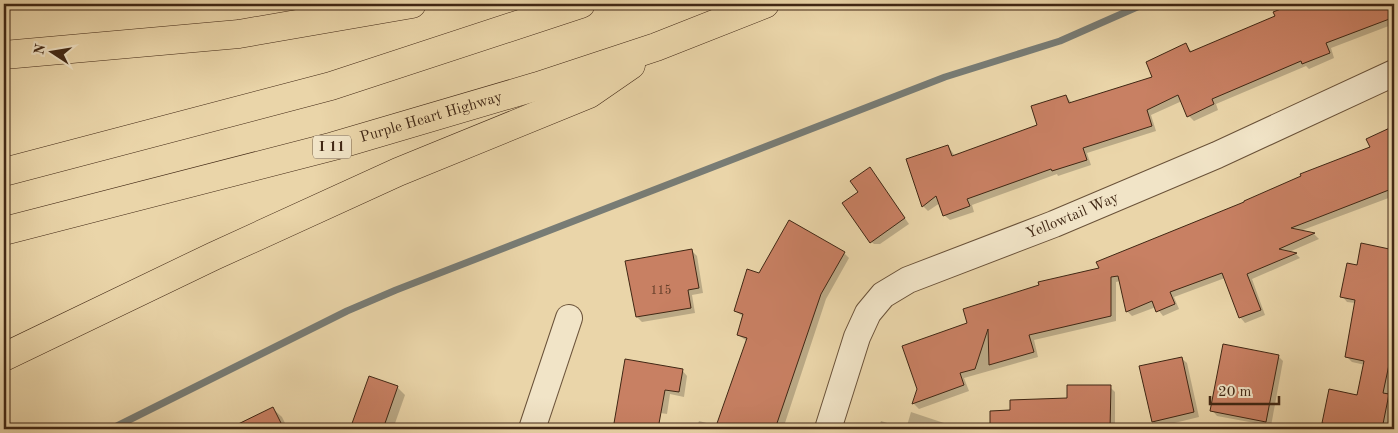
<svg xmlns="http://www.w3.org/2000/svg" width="1398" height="433" font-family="'Old Standard TT',serif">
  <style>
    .shadow { fill: #0003 }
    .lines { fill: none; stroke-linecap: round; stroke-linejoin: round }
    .stream { stroke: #787c75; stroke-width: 7 }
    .building { fill: #c88063; stroke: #402714 }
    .minor-casing { stroke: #6a5239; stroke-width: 28 }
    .motorway-casing { stroke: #402714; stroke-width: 29 }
    .minor { stroke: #f1e4c7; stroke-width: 26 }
    .motorway { stroke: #ead5a9; stroke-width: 28 }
    .labels { text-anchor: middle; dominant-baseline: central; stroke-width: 4; stroke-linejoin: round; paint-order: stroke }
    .number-label { font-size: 12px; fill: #623d28 }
    .shield { fill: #f1e4c7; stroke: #75604a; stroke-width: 1 }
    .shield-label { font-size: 14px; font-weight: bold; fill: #402714 }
    .street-label { font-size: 15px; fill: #402714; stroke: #f1e4c7 }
  </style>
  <rect width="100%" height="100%" fill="#ead5a9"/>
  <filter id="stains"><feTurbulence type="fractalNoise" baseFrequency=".004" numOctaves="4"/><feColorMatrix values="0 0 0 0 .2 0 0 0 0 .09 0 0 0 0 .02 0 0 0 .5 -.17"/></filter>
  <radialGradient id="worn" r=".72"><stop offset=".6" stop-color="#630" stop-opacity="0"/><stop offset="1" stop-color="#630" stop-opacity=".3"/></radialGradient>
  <g class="shadow">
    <polygon points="1297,4 1394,4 1390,7 1394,24 1331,48 1334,58 1309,69 1306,66 1216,104 1218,110 1194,121 1189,116 1182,101 1151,115 1156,131 1087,153 1091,165 1058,176 1057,174 972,205 974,212 950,220 944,215 940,203 928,211 923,206 948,146 955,156 1039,126 1066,96 1072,103 1154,78 1186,45 1192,52 1276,17 1275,13"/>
    <polygon points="1394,128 1394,196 1300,231 1314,234 1319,239 1289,252 1296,254 1300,258 1252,279 1265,315 1245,323 1240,317 1225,278 1174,297 1179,309 1163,316 1156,307 1132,316 1127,311 1120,281 1116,282 1116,321 1034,340 1038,357 964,378 969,391 919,409 914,404 919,389 968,324 1100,269 1372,148 1368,140"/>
    <polygon points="870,169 909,224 880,244 874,244 868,239"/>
    <polygon points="1362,244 1394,251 1394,369 1389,396 1393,401 1387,429 1322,429 1330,391 1358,397 1365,365 1352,362 1346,356 1355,303 1347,302 1342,296 1358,267"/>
    <polygon points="691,250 697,256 703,293 692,295 695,313 642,322 637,317"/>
    <polygon points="844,253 849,258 826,299 783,429 696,429 699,421 718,426 747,341 738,335 744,317 735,311 760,275"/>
    <polygon points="1278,356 1283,361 1271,426 1217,416 1212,410"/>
    <polygon points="1181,358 1187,363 1199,417 1158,427 1153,422"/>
    <polygon points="682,370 687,376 684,397 670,394 667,414 654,412 650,429 588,429 589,424 614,429"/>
    <polygon points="370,378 397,387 405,395 393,429 352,429"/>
    <polygon points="1110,387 1115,392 1115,429 991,429 991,412 1011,411 1068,399"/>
    <polygon points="272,408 282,417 288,429 231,429"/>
    <polygon points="911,412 962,429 878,429 881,421 906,429"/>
  </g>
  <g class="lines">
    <polyline class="stream" points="111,429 347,311 396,290 945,77 1060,41 1144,4"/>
  </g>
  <g class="building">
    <polygon points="1294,4 1386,4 1392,18 1326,43 1330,53 1302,64 1301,61 1212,99 1214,104 1187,117 1178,95 1147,110 1152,126 1083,148 1087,160 1052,171 1051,169 967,199 970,206 943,216 936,196 922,207 906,159 948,145 952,156 1037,125 1031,106 1066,95 1069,103 1152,77 1146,62 1186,43 1190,52 1275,16 1273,12"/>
    <polygon points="1394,126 1394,188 1291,228 1315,233 1279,249 1297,253 1247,274 1261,310 1239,318 1222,273 1170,292 1175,304 1156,312 1152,301 1126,312 1118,276 1111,277 1111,316 1029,335 1034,352 989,365 988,329 975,369 960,373 964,385 912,404 917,389 902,346 967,323 963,309 1039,285 1038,282 1099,268 1096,262 1244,202 1244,201 1301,176 1300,174 1370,147 1366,139"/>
    <polygon points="870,167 905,218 870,243 842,203 858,192 850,181"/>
    <polygon points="789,220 845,252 821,294 775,429 715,429 747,338 737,335 743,314 734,311 747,269 759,273"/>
    <polygon points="1361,243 1394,250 1394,341 1383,393 1389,394 1382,429 1364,425 1363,429 1352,429 1322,423 1329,389 1357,395 1364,361 1345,357 1355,300 1340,297 1347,263 1357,265"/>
    <polygon points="692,249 699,288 688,290 691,308 636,317 625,261"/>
    <polygon points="1223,344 1279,355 1266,422 1210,411"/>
    <polygon points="1182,357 1194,412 1152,422 1139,366"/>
    <polygon points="625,359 683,369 679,392 665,390 658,429 613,429"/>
    <polygon points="369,376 398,386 383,429 350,429"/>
    <polygon points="1067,385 1111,385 1110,429 990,429 990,411 1010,410 1010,400 1067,398"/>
    <polygon points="273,407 284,429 228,429"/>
  </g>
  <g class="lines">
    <defs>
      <g id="minor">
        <polyline points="532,429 569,318"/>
        <path id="s1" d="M828 429 857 337 868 313 883 295 908 280 1054 224 1217 155 1394 73"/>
      </g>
      <g id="motorway">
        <polyline points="4,55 239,34 412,4"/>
        <polyline points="4,172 331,86 581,4"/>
        <path id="s2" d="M4 231 334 146 538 86 656 47 765 4"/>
        <polyline points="4,357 214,256 398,172 589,94 631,65"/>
      </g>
    </defs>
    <use href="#minor" class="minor-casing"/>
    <use href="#motorway" class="motorway-casing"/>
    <use href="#minor" class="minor"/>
    <use href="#motorway" class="motorway"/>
  </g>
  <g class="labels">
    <g class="number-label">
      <text x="661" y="291">115</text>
    </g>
    <rect class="shield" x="313" y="135.5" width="38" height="23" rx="4"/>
    <g class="shield-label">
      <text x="332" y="147">I 11</text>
    </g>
    <g class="street-label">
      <text stroke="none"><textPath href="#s2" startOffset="442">Purple Heart Highway</textPath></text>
      <text stroke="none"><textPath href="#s1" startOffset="352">Yellowtail Way</textPath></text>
    </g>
  </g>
  <rect width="1398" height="433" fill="none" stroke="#ead5a9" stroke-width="20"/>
  <rect x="5" y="5" width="1388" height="423" fill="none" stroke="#402714" stroke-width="2.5"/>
  <rect x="10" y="10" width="1378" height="413" fill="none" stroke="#402714"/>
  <g transform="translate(52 52) rotate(282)" stroke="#f1e4c7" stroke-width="4" paint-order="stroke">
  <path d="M0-4L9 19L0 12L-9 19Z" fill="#402714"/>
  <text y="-8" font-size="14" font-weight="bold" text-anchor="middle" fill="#402714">N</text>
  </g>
  <path d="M1210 396v8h69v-8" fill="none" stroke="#402714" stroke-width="2.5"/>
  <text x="1218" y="396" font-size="15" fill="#402714" stroke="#f1e4c7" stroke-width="4" paint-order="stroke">20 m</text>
  <rect width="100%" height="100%" filter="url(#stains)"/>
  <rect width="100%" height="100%" fill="url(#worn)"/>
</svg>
